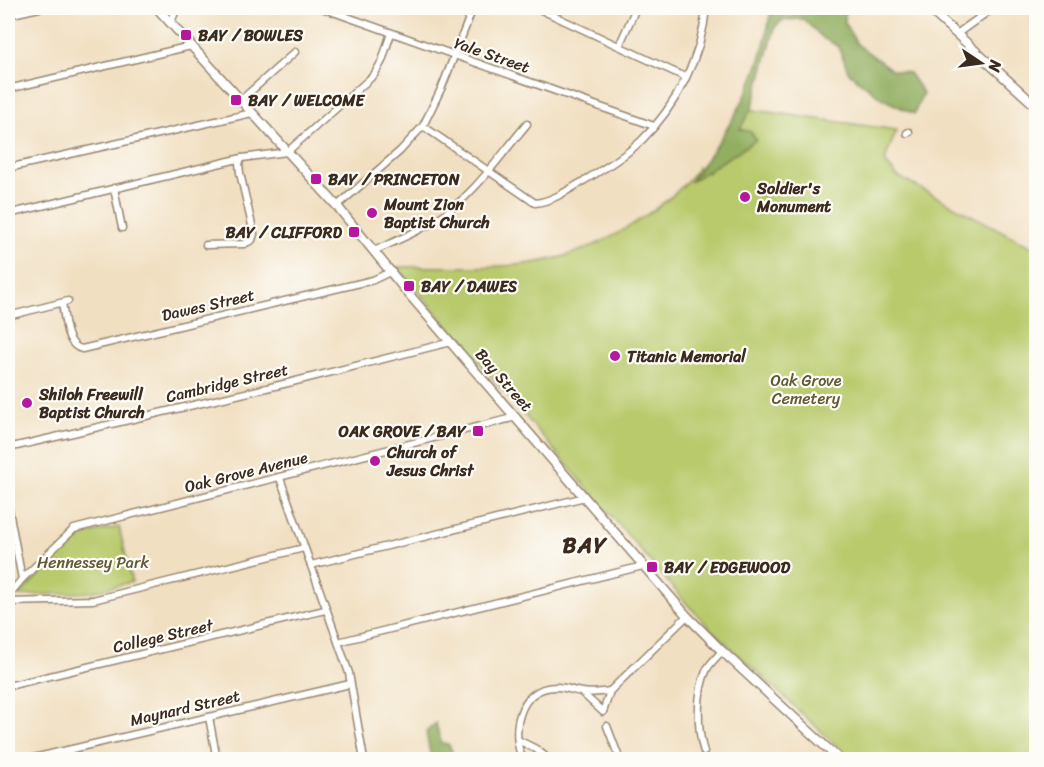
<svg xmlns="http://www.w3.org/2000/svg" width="1044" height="767" font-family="Sriracha,sans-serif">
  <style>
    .green { fill: #b9ca6d; stroke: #7a7a46; stroke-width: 1.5 }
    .forest { fill: #92ae60; stroke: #666c3f; stroke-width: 1.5 }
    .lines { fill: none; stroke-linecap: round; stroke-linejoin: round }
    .minor-casing { stroke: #968470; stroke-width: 9 }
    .secondary-casing { stroke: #968470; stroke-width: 11 }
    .minor { stroke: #fff; stroke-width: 6 }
    .secondary { stroke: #fff; stroke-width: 8 }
    .poi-dot { fill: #b5179e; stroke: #fdfcf7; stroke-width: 2 }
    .labels { text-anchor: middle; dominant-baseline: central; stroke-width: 4.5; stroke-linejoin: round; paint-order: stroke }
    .poi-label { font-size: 16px; font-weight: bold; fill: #3b2a1e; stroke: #fdfcf7; text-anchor: start }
    .street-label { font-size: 16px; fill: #3b2a1e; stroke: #fdfcf7 }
    .park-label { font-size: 16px; fill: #615a36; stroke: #fdfcf7 }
    .district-label { font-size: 22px; font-weight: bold; letter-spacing: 1.5px; fill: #3b2a1e; stroke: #fdfcf7 }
  </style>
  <rect width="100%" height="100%" fill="#fdfcf7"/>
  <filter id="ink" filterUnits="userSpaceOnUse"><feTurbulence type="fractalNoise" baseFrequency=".0167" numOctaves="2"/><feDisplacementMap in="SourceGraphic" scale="12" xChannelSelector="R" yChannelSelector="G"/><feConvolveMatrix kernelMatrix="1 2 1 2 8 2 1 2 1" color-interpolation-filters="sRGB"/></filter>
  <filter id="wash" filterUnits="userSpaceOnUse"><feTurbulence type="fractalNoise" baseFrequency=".008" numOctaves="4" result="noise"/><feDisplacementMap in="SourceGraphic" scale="24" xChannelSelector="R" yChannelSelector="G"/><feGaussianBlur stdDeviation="1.35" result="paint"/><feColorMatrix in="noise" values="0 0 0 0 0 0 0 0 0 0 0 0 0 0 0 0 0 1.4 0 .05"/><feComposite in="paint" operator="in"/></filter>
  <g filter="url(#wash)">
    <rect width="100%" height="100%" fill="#f1dfc1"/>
    <g class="green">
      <path d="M747 109 897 130 888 151 885 162 897 176 1036 249V759H851L715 633 686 603 397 267C443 266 499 270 544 261 580 254 615 237 645 216 665 203 685 187 698 167L708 173Z"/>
      <polygon points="119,527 132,582 91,592 18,596 78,536"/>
    </g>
    <g class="forest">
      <path d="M771 8H845V24L857 44 892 70 909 73 923 93 914 114 883 99 849 73 838 46 824 39 803 19 783 20 775 27 753 106 740 129 751 132 756 140 690 182C732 125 762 80 771 8Z"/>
      <polygon points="436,723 441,743 448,744 452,751 449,759 431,759 426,732"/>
    </g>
  </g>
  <g filter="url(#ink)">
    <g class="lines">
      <defs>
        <g id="minor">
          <polyline points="322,8 654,126"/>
          <polyline points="537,8 685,77"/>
          <polyline points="8,15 39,8"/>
          <polyline points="171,22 177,8"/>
          <polyline points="958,33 993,8"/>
          <polyline points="619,46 636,8"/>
          <polyline points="8,89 191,46"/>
          <polyline points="241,100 295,52"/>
          <path d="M423 126 535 203C553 201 570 189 585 180 604 169 625 156 641 141 676 107 702 56 706 8"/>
          <polyline points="907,133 909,132"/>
          <polyline points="8,168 252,113"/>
          <polyline points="114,188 122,228"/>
          <polyline points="337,206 400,151 423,126 442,87 473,8"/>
          <polyline points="8,214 242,158 287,152 374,75 382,61 391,33"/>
          <polyline points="206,245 244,244 252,240 254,234 240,173 239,163 242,158"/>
          <path d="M374 251C395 241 416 233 436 220 473 197 499 157 527 124"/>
          <path d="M62 303C65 317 65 346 82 349L373 280 392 271"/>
          <polyline points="8,316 68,301"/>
          <polyline points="8,448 288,383 451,342"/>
          <polyline points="280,478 349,673 364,760"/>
          <polyline points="8,505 22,579"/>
          <polyline points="311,565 585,497"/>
          <polyline points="8,596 22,579 74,529 516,417"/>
          <polyline points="8,602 93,600 304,548"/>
          <polyline points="338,642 643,566"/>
          <polyline points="8,686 325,610"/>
          <polyline points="581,692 603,712 610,691 687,616"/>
          <polyline points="209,717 216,755"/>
          <polyline points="607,726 620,760"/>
          <polyline points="518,740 536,749 546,757 546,760"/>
          <polyline points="68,750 69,760"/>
          <path d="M704 752C697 730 696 691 707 669 711 662 717 657 722 651"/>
          <polyline points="25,760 350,684"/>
          <path d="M523 760C510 733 518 688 555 687 564 686 573 691 582 692 591 694 601 692 610 691"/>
        </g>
        <g id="secondary">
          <polyline points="157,8 337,206 407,292 687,616 722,651 840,760"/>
          <polyline points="928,8 1036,106"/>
        </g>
      </defs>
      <use href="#minor" class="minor-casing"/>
      <use href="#secondary" class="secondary-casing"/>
      <use href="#minor" class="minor"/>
      <use href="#secondary" class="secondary"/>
    </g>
  </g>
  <g class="poi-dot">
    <rect x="180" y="29" width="12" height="12" rx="3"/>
    <rect x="230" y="94" width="12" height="12" rx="3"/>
    <rect x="310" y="173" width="12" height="12" rx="3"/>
    <circle cx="745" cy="197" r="6"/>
    <circle cx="372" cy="213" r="6"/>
    <rect x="348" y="226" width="12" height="12" rx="3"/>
    <rect x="403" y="280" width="12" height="12" rx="3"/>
    <circle cx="615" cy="356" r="6"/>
    <circle cx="27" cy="403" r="6"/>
    <rect x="472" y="425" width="12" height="12" rx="3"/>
    <circle cx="375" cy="461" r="6"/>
    <rect x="646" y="561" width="12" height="12" rx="3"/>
  </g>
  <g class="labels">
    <g class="poi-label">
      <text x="198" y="35">BAY / BOWLES</text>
      <text x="248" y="100">BAY / WELCOME</text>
      <text x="328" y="179">BAY / PRINCETON</text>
      <text x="757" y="188">Soldier's<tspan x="757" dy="18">Monument</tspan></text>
      <text x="384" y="204">Mount Zion<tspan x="384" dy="18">Baptist Church</tspan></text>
      <text x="342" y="232" text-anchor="end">BAY / CLIFFORD</text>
      <text x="421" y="286">BAY / DAWES</text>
      <text x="627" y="356">Titanic Memorial</text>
      <text x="39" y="394">Shiloh Freewill<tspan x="39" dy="18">Baptist Church</tspan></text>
      <text x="466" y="431" text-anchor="end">OAK GROVE / BAY</text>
      <text x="387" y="452">Church of<tspan x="387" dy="18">Jesus Christ</tspan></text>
      <text x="664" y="567">BAY / EDGEWOOD</text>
    </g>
    <g class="street-label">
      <text transform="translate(492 55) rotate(19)">Yale Street</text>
      <text transform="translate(208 305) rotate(-13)">Dawes Street</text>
      <text transform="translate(504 380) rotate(49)">Bay Street</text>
      <text transform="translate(227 383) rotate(-13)">Cambridge Street</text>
      <text transform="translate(246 472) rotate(-14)">Oak Grove Avenue</text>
      <text transform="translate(163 636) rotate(-13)">College Street</text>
      <text transform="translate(185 708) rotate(-13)">Maynard Street</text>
    </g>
    <g class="park-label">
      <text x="806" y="380">Oak Grove<tspan x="806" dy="18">Cemetery</tspan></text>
      <text x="93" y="562">Hennessey Park</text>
    </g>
    <g class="district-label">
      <text x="585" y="545">BAY</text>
    </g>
  </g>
  <rect width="1044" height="767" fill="none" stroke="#fdfcf7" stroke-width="30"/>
  <g transform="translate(981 63) rotate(103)" stroke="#fdfcf7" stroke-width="4.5" paint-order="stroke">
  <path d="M0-4.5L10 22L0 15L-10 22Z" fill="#3b2a1e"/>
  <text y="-9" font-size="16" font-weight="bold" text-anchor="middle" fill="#3b2a1e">N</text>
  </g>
</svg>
